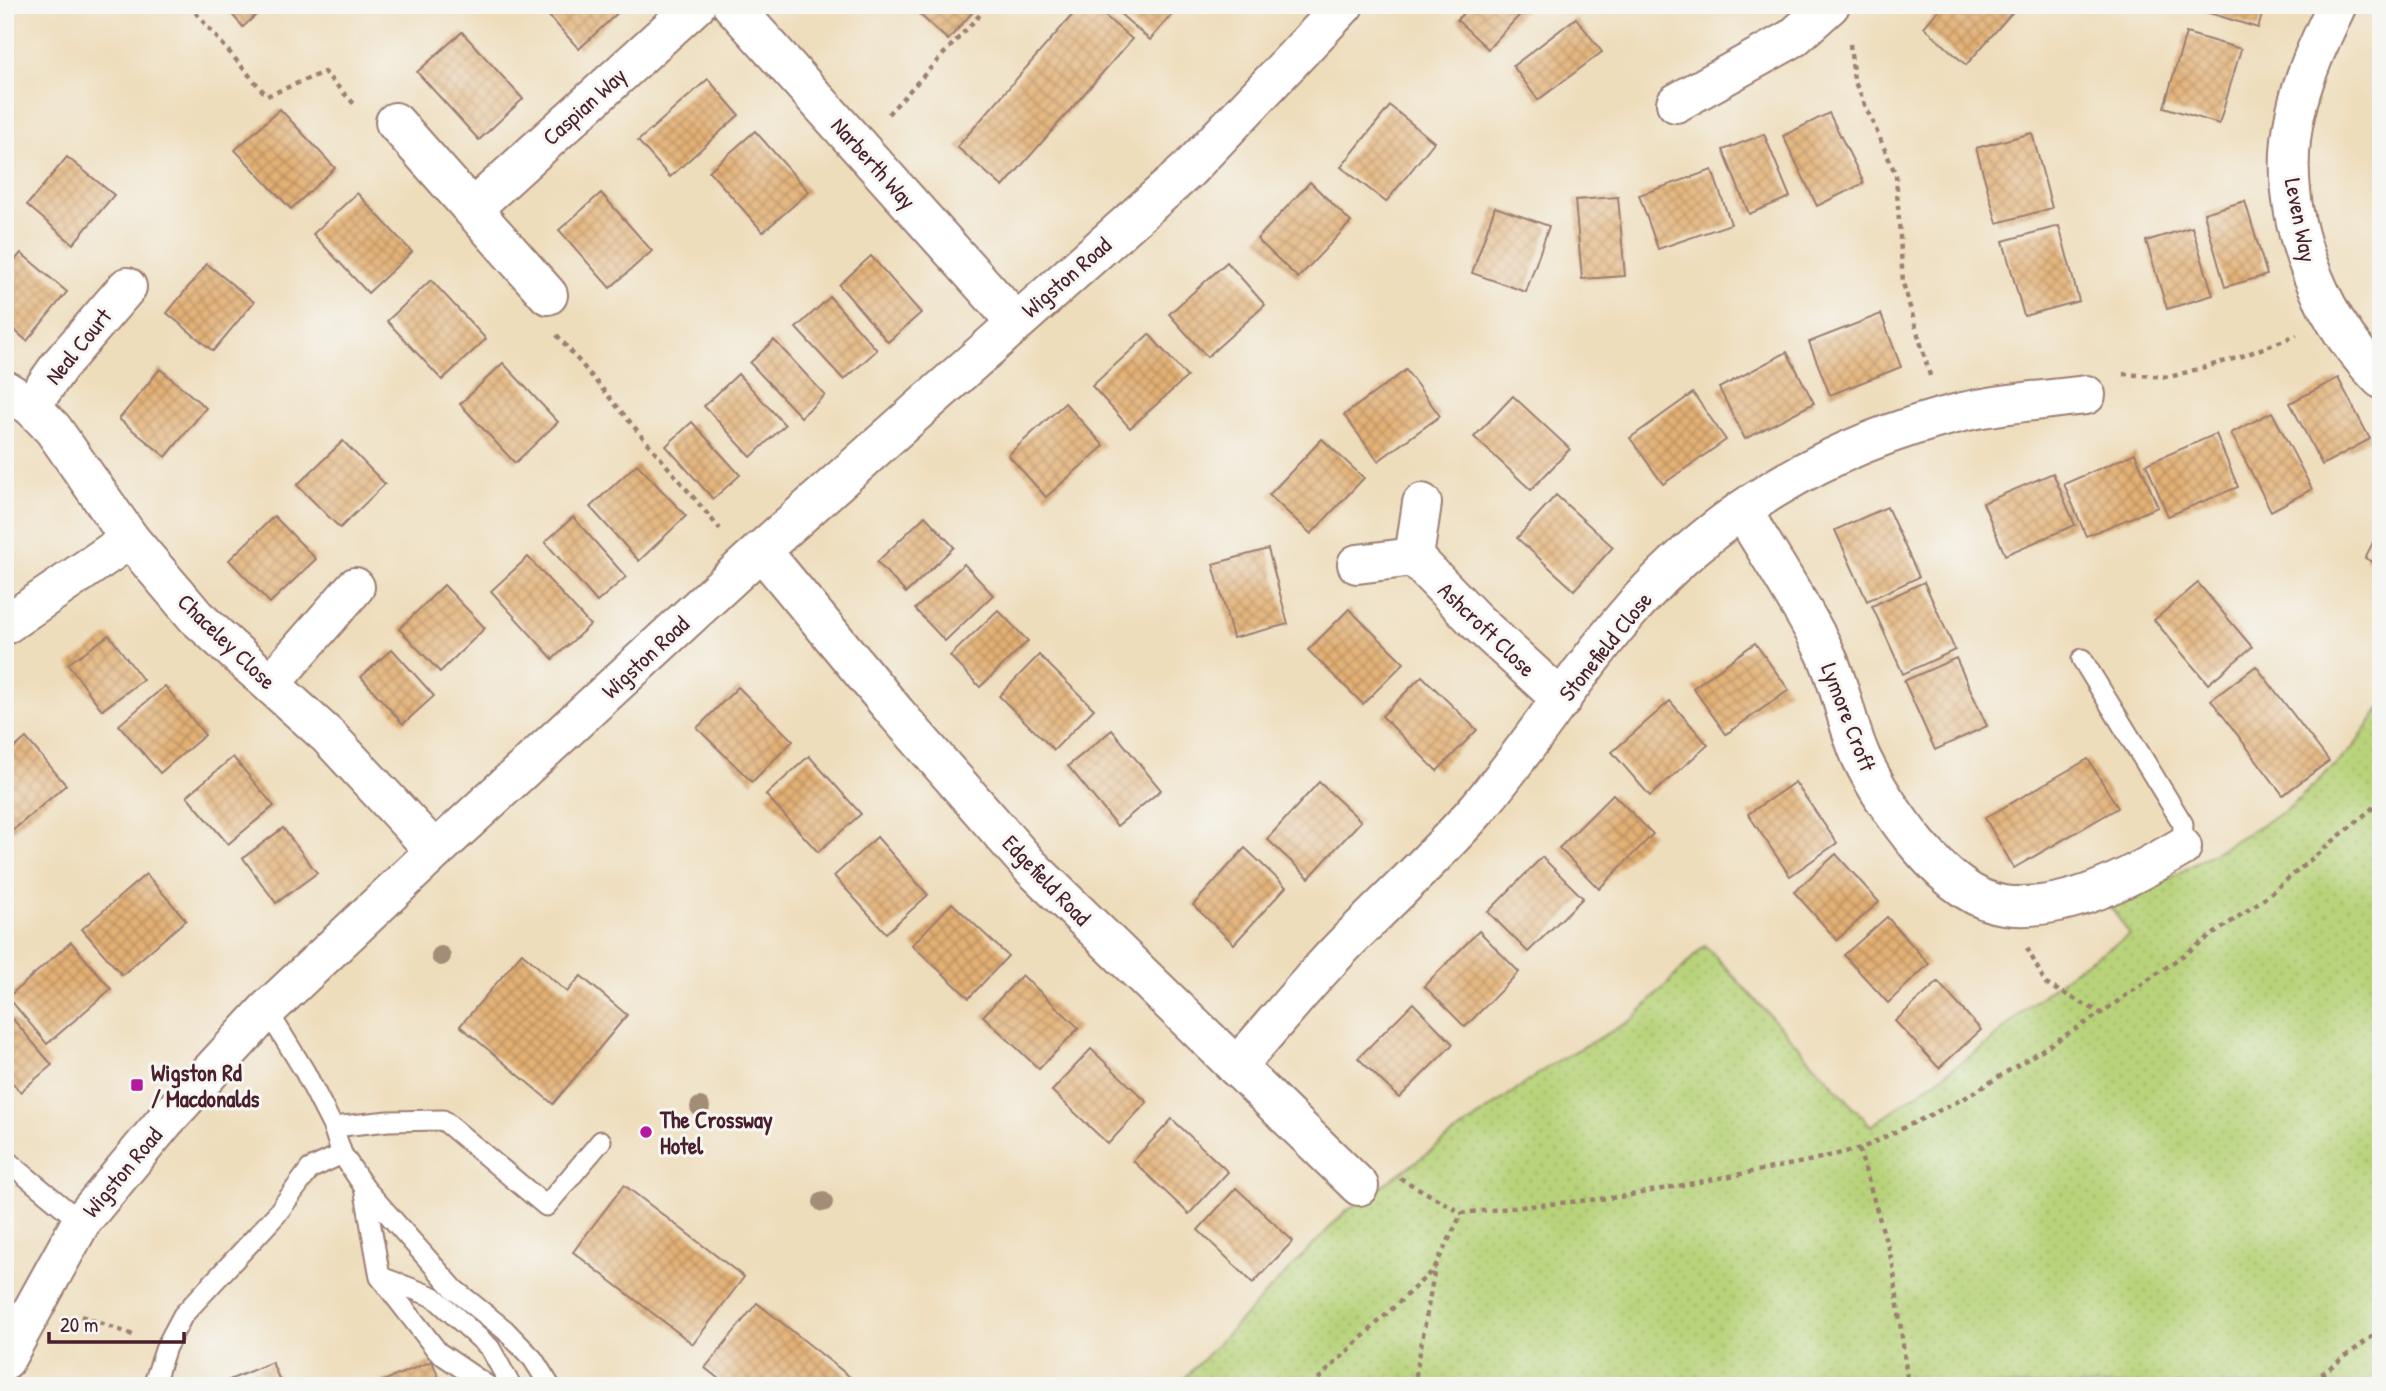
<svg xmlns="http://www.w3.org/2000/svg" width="2386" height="1391" font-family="'Patrick Hand',sans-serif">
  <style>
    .grass { fill: url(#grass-dots); stroke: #817952; stroke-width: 2 }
    .building { fill: url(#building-cross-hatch) }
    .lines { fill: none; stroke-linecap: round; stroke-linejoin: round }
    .service-casing { stroke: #9c7e73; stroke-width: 23 }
    .minor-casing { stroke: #9c7e73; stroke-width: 42 }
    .tertiary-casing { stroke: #9c7e73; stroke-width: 42 }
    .path { stroke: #9c7e73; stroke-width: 4.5; stroke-dasharray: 5 5; stroke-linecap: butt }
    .service { stroke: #fff; stroke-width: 19 }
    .minor { stroke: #fff; stroke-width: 38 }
    .tertiary { stroke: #fff; stroke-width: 38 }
    .tree { fill: #a38d77 }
    .poi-dot { fill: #b5179e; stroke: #f6f6f2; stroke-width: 2.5 }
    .labels { text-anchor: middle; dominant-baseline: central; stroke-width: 6; stroke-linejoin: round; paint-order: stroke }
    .street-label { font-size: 23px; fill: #4a1f2b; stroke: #f6f6f2 }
    .poi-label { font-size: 23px; font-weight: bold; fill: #4a1f2b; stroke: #f6f6f2; text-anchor: start }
  </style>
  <defs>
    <pattern id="grass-dots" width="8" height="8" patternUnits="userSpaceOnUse" patternTransform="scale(1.75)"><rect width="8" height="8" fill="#b8d37a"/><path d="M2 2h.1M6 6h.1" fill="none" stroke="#a0b56a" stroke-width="1.8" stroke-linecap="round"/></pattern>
    <pattern id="building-cross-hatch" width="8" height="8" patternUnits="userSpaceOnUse" patternTransform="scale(1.75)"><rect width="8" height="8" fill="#e3b175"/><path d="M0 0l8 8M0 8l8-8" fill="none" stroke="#ba8f60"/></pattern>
  </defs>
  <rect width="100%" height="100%" fill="#f6f6f2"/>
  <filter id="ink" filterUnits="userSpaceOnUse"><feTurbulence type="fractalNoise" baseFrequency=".0143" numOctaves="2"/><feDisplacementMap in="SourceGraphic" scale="14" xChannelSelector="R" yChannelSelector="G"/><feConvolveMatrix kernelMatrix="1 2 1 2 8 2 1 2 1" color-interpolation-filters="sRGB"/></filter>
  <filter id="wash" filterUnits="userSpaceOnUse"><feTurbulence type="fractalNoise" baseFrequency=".00686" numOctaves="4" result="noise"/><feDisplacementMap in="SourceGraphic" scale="28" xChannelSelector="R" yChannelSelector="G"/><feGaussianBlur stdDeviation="1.57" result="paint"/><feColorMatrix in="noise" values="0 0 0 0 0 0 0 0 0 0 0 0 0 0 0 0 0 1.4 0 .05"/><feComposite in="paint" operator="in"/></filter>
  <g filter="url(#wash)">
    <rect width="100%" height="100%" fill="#edb"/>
    <polygon class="grass" points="2381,707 2381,1386 1177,1386 1344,1213 1552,1064 1632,1020 1705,945 1871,1126 1990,1042 2025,1009 2077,968 2130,935 2110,906 2152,889 2288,809 2353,748"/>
    <g id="blocks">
      <g class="building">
        <polygon points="224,5 267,5 243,27"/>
        <polygon points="559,5 626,5 579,49 548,15"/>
        <polygon points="909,5 979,5 948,40"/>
        <polygon points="1081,5 1092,5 1132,39 1003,187 957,147"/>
        <polygon points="1110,5 1180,5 1150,40"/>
        <polygon points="1471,5 1529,5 1488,49 1457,20"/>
        <polygon points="1943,5 2015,5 2017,7 1966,65 1924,27"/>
        <polygon points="2205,5 2265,5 2258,28 2203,11"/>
        <polygon points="1576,18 1602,52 1538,100 1513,66"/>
        <polygon points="462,32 523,99 479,140 417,72"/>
        <polygon points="2186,33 2241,49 2219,124 2164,107"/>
        <polygon points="708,79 739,115 670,177 638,141"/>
        <polygon points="1390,106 1434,142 1386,202 1341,167"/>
        <polygon points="280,109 335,168 291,209 235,150"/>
        <polygon points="1829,113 1864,183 1817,206 1783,136"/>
        <polygon points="755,131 809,192 763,232 709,171"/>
        <polygon points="2032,133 2052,208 1997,223 1976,148"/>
        <polygon points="1764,134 1790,197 1749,214 1723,150"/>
        <polygon points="67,157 114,195 73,244 27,205"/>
        <polygon points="1712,170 1731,224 1658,249 1639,195"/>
        <polygon points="1310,182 1351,222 1298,278 1257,239"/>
        <polygon points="357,193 412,252 368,293 313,234"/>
        <polygon points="601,193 652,251 610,288 559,230"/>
        <polygon points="1618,197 1625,276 1582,279 1575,200"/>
        <polygon points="2245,201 2267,275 2225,287 2204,213"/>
        <polygon points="1495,207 1549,226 1526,292 1472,273"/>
        <polygon points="2059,226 2079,301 2024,316 2003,241"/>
        <polygon points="2192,227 2213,295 2167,309 2146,241"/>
        <polygon points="21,253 67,292 27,341 5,322 5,272"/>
        <polygon points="871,256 921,313 888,342 839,285"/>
        <polygon points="1227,262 1265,305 1207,357 1169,314"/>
        <polygon points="207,264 254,302 213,351 167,313"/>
        <polygon points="431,280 486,339 442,380 387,321"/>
        <polygon points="830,297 877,350 844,380 796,328"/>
        <polygon points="1881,314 1901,367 1830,395 1809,342"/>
        <polygon points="1149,334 1187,377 1130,428 1092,386"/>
        <polygon points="774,340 825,395 801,417 750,363"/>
        <polygon points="1787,352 1814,403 1745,439 1719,388"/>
        <polygon points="503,363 558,422 515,463 460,404"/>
        <polygon points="160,369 206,408 166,457 119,419"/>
        <polygon points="1406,370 1440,416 1378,461 1344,415"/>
        <polygon points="738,374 785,425 751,457 704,406"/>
        <polygon points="2338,378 2370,439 2322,465 2290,403"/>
        <polygon points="1693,393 1726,440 1663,484 1630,438"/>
        <polygon points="1513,396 1570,449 1531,490 1474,437"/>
        <polygon points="1065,403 1104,446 1046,497 1008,455"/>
        <polygon points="2272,412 2312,489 2271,511 2231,433"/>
        <polygon points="692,422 740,475 713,499 666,446"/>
        <polygon points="2216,434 2238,487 2168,516 2146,464"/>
        <polygon points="1322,439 1364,478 1311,534 1269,495"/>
        <polygon points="343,441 385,484 340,528 297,485"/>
        <polygon points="2135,453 2158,507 2086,536 2064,484"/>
        <polygon points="637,464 686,516 639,561 590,507"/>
        <polygon points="2053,473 2075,525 2005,555 1983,503"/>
        <polygon points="1556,495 1613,547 1574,590 1517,538"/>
        <polygon points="1887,507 1919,577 1867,601 1835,530"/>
        <polygon points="274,516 316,559 270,603 229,560"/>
        <polygon points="925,516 954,547 906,593 877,562"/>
        <polygon points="573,517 626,577 597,602 545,542"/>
        <polygon points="2381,527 2381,566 2365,558"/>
        <polygon points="1268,549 1288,624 1233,638 1213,564"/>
        <polygon points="528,557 590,625 553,659 491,591"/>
        <polygon points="964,564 993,595 945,641 915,609"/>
        <polygon points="1924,582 1955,650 1903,674 1872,606"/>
        <polygon points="2198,583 2252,647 2208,684 2154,620"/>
        <polygon points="444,585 485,628 440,672 399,629"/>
        <polygon points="1349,609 1404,663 1363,704 1308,650"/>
        <polygon points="998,610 1028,641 980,687 950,656"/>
        <polygon points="109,635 143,680 102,710 68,664"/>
        <polygon points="1755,643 1789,690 1726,734 1693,688"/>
        <polygon points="392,649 434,696 403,724 361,677"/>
        <polygon points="1039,655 1094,709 1054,750 999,696"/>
        <polygon points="1956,658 1987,726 1935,750 1904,681"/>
        <polygon points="2256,666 2329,761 2283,795 2211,700"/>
        <polygon points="1422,676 1477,730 1437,771 1382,716"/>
        <polygon points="165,686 205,735 160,773 119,725"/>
        <polygon points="738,687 793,741 752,782 697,728"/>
        <polygon points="1670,701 1708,745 1650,796 1612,752"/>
        <polygon points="1112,730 1161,790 1117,826 1068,766"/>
        <polygon points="26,738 66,785 5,837 5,756"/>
        <polygon points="809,756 861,814 818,852 766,795"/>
        <polygon points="233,757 274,806 228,844 187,796"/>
        <polygon points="2088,759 2118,808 2014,868 1985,818"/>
        <polygon points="1319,782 1361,821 1309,878 1267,839"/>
        <polygon points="1795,782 1837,843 1790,876 1748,814"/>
        <polygon points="1613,794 1653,834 1599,889 1559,848"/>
        <polygon points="283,828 317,873 276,903 243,858"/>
        <polygon points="877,837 928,895 886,933 834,876"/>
        <polygon points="1245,848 1286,887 1234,944 1193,905"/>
        <polygon points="1836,854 1879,902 1837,940 1794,892"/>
        <polygon points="1542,857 1583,898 1528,952 1488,912"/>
        <polygon points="146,874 186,920 122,975 82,929"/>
        <polygon points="952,903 1008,956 969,998 912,945"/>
        <polygon points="1887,917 1929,964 1888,1003 1844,955"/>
        <polygon points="1479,931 1519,972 1465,1027 1424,986"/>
        <polygon points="71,942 111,989 47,1044 8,997"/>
        <polygon points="522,953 567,992 581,976 627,1015 553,1104 460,1026"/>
        <polygon points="1022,975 1079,1028 1039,1069 983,1016"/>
        <polygon points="1938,982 1981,1030 1939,1068 1895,1021"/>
        <polygon points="1413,1003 1453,1044 1399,1098 1358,1058"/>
        <polygon points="12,1018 52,1065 20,1092 5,1074 5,1024"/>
        <polygon points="1091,1049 1147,1102 1108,1144 1052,1091"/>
        <polygon points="1172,1119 1228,1172 1189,1214 1133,1161"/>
        <polygon points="624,1185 744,1277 693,1344 573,1252"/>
        <polygon points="1236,1188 1293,1241 1253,1283 1198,1230"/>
        <polygon points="757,1303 855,1381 851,1386 728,1386 705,1368"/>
        <polygon points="432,1361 442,1386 371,1386"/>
        <polygon points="272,1362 282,1386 215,1386"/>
      </g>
    </g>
  </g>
  <g filter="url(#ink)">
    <use href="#blocks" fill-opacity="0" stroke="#9c7e73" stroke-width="2"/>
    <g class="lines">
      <defs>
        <g id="service">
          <polyline points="2082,659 2183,824 2182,847"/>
          <polyline points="267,1010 305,1072 333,1127 342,1154 364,1187 455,1290 505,1330 533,1359 550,1386"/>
          <polyline points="333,1127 388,1121 443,1120 546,1206 601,1141"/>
          <polyline points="5,1159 81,1222"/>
          <polyline points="364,1187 380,1277 438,1352 488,1386"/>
          <polyline points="381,1277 434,1297 490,1348 511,1386"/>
          <polyline points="153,1386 166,1347 183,1315 276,1215 310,1169 342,1154"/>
        </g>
        <g id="minor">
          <polyline points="732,5 1015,321"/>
          <path d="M2337 5C2320 41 2303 76 2295 115 2275 208 2315 313 2381 379"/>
          <polyline points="1676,103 1793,38 1830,5"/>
          <polyline points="395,122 548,295"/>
          <polyline points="472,209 696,5"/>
          <polyline points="5,390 31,406 53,429 130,539 196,617 329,737 435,851"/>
          <polyline points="31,406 60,365 127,287"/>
          <path d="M1742 510C1770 557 1801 603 1825 652 1841 686 1846 723 1861 757 1884 806 1946 898 2004 905 2066 913 2131 877 2182 847"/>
          <polyline points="761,550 896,713 1030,866 1359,1186"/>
          <polyline points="1414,557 1422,503"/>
          <polyline points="1357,564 1414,557 1476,621 1562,700"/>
          <polyline points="5,625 130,539"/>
          <polyline points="271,683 355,587"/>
          <path d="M1236 1067C1278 1020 1318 969 1364 925 1403 886 1442 850 1478 808 1529 748 1571 680 1622 620 1711 514 1828 444 1963 412 2003 403 2045 400 2086 395"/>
        </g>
        <polyline id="tertiary" points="5,1360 81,1222 164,1122 267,1010 435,851 748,562 1189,169 1344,5"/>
      </defs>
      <use href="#service" class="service-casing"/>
      <use href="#minor" class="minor-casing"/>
      <use href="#tertiary" class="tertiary-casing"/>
      <g class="path">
        <polyline points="189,5 267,96 324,72 357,107"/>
        <polyline points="1850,44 1854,80 1896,175 1903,283 1931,379"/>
        <polyline points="888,114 989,5"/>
        <polyline points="557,335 720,529"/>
        <polyline points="2123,374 2170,377 2240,357 2297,335"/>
        <polyline points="2027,948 2046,984 2101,1013 2265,898 2381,801"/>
        <polyline points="1859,1149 1893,1265 1908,1386"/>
        <polyline points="1400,1178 1462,1213 1620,1197 1804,1162 1862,1148 1965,1098 2101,1013"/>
        <polyline points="81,1316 136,1336"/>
        <polyline points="1311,1386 1435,1268"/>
        <polyline points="1414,1386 1435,1267 1462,1213"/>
        <polyline points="2305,1386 2381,1330"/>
      </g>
      <use href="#service" class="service"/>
      <use href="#minor" class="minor"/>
      <use href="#tertiary" class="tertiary"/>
    </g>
    <g class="tree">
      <circle cx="441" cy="956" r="10"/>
      <circle cx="700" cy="1107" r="10"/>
      <circle cx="823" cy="1202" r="10"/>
    </g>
  </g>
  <g class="poi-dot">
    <rect x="130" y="1078" width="14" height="14" rx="3.5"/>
    <circle cx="646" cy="1132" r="7"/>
  </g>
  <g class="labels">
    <g class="street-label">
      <text transform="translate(584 106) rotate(-42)">Caspian Way</text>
      <text transform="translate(874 163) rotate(48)">Narberth Way</text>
      <text transform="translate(2301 220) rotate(79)">Leven Way</text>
      <text transform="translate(1066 277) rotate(-41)">Wigston Road</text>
      <text transform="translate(78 346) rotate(-51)">Neal Court</text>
      <text transform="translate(1487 629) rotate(44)">Ashcroft Close</text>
      <text transform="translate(227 641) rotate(44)">Chaceley Close</text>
      <text transform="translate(1605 646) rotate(-51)">Stonefield Close</text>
      <text transform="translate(645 657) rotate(-43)">Wigston Road</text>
      <text transform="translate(1849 717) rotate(69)">Lymore Croft</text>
      <text transform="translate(1047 880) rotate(46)">Edgefield Road</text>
      <text transform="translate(122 1172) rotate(-50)">Wigston Road</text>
    </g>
    <g class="poi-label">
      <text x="151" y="1072">Wigston Rd<tspan x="151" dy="26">/ Macdonalds</tspan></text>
      <text x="660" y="1119">The Crossway<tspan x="660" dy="26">Hotel</tspan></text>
    </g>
  </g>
  <rect width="2386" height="1391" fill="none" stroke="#f6f6f2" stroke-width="28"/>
  <path d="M49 1332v10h135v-10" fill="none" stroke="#4a1f2b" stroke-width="3.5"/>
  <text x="60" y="1332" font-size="21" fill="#4a1f2b" stroke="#f6f6f2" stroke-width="5" paint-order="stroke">20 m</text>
</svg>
